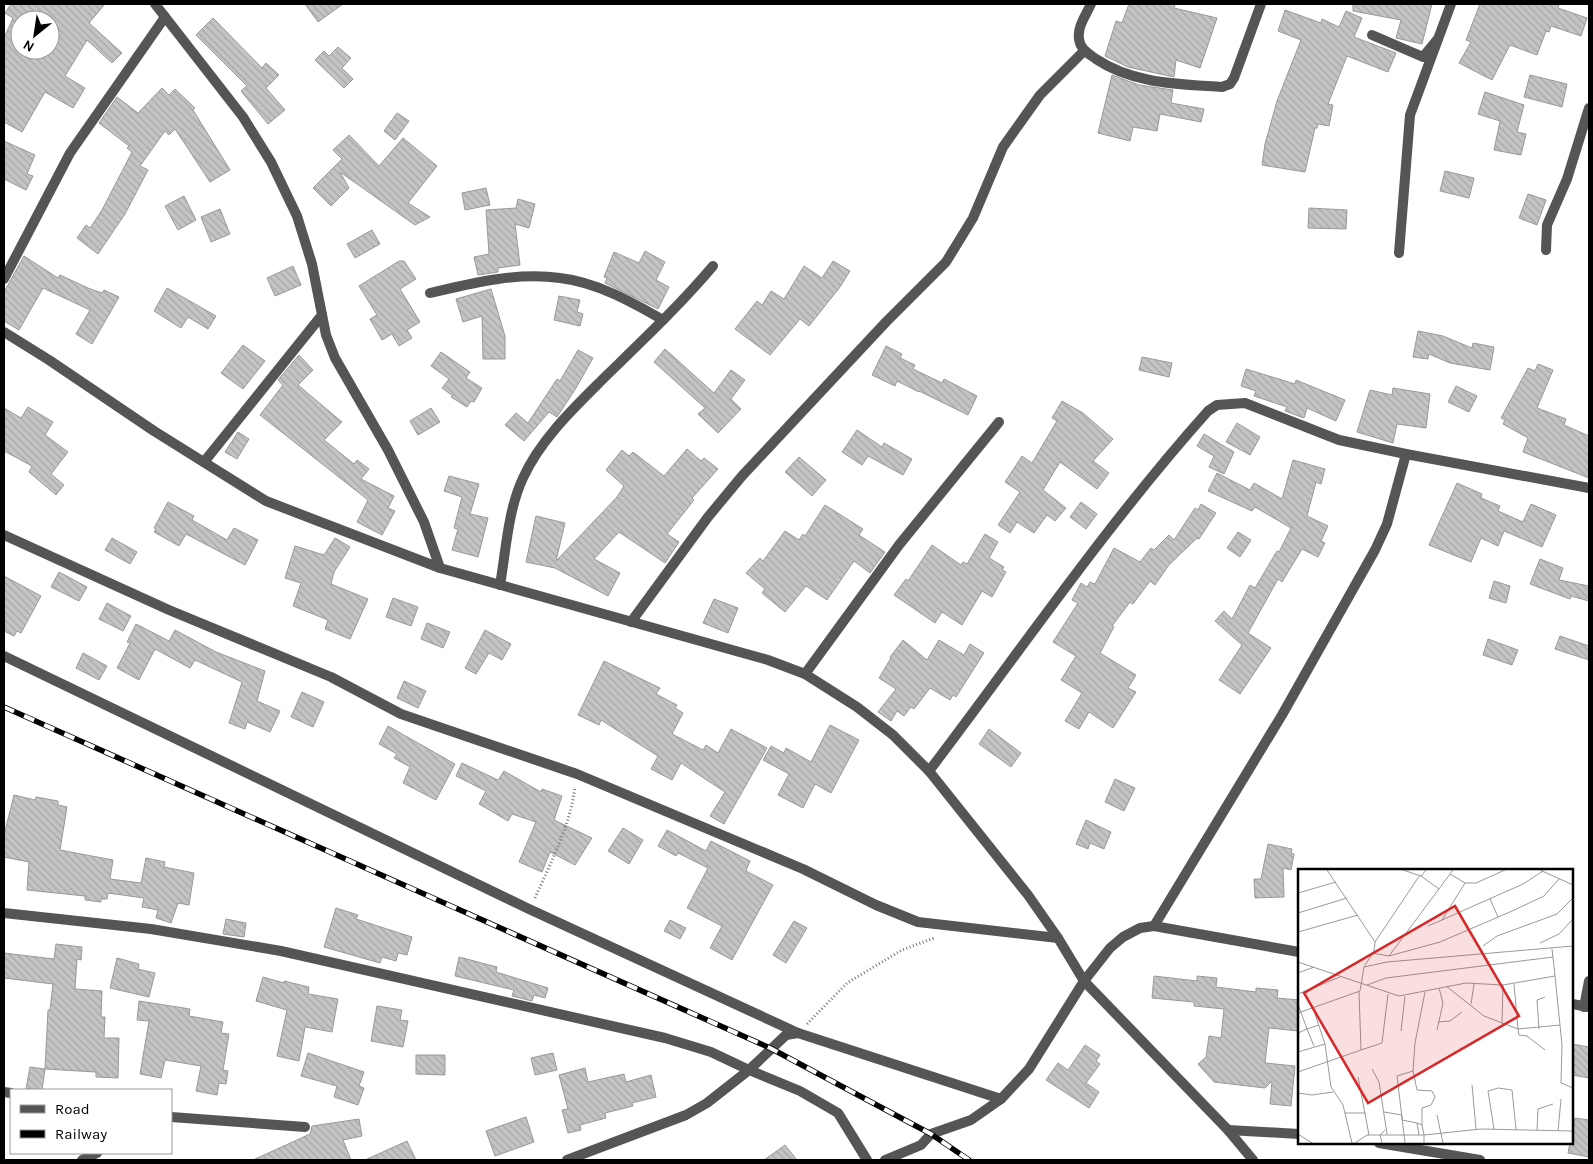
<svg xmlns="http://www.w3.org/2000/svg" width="1593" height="1164" font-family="Karla,sans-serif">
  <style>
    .building { fill: url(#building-back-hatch); stroke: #999; fill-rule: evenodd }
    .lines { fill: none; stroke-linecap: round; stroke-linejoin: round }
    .path { stroke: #777; stroke-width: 3; stroke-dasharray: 1 2.5; stroke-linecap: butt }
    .service { stroke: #555; stroke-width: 10 }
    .minor { stroke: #555; stroke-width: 10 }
    .rail-casing { stroke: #000; stroke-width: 5.5 }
    .rail { stroke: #fff; stroke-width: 4; stroke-dasharray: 11; stroke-linecap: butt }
    .inset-road { fill: none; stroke: #999; stroke-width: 1 }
    .view { fill: #d62828; fill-opacity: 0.15; stroke: #d62828; stroke-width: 2.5 }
    .inset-edge { fill: none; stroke: #000; stroke-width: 2.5 }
  </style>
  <defs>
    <pattern id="building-back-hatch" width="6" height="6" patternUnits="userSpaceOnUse" patternTransform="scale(1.25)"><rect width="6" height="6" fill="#c4c4c4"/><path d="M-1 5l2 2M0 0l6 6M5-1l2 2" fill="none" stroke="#a7a7a7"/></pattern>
  </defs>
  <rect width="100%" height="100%" fill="#fff"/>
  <g class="building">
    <path d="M11 4H105L89 23 122 53 112 63 87 40 65 76 85 88 73 108 45 92 22 132 4 122V38L13 18 5 13ZM20 20H50V50H20Z"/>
    <polygon points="305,4 343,4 318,22"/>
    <polygon points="1129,4 1175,4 1174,8 1217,18 1200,68 1176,60 1174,77 1128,67 1105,56 1116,21 1122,23"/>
    <polygon points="1353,4 1432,4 1422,44 1396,38 1401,20 1353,11"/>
    <polygon points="1480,4 1559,4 1558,8 1587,18 1581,36 1551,26 1549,32 1546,31 1537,55 1510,45 1492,80 1459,63 1471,42 1466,40"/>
    <polygon points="1285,10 1321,23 1322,19 1339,27 1346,11 1362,18 1354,37 1396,53 1388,72 1347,56 1328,104 1333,105 1329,126 1318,124 1317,128 1315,128 1305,172 1262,165 1265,144 1277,101 1301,40 1278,31"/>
    <polygon points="213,18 262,68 266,63 279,75 266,88 285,110 268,124 241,91 247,86 196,35"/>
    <polygon points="338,47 351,58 342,68 353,79 344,88 315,60 324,51 329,56"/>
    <polygon points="1112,75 1139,85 1173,90 1171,103 1204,109 1201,122 1160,114 1157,131 1133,127 1130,141 1098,133"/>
    <polygon points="1530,75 1567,84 1562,107 1524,97"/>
    <polygon points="162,88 169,95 175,89 195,108 193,110 230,170 210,182 175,129 169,135 165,131 140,166 148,170 125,214 98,254 77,238 86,225 90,228 102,210 132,152 127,148 129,146 99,123 117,97 138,113"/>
    <polygon points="1485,92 1524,105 1517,132 1526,134 1521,155 1494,150 1500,121 1478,114"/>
    <polygon points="397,113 409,121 395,140 384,131"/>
    <polygon points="349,135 379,166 403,138 437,166 408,203 430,217 415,225 340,172 349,188 331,206 313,188 342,159 333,150"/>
    <polygon points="4,141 35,155 27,174 33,176 26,190 4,179"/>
    <polygon points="1445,171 1474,178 1469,198 1440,191"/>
    <polygon points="486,188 490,205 465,210 462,193"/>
    <polygon points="1528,194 1546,200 1537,225 1519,218"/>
    <polygon points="184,196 196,220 178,230 165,206"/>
    <polygon points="518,199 535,204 529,228 515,224 520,265 498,268 498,272 478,275 474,257 489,254 486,210 516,208"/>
    <polygon points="1309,208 1347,210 1346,229 1308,228"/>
    <polygon points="220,209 230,234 211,242 201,217"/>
    <polygon points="372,230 380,244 355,258 347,244"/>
    <polygon points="645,251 665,262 656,280 669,287 658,309 605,283 607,278 604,277 614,252 639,263"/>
    <polygon points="24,256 58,278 60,275 88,288 102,293 104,290 119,297 92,344 76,334 90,310 43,288 19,330 4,321 4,292"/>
    <polygon points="399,261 404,261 416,279 400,289 420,322 407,330 412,338 399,346 392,334 382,340 370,319 377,315 359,286"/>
    <polygon points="833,261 850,271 840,287 809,326 800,319 770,355 735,329 757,301 762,305 771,291 784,299 804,266 822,278"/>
    <polygon points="293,266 301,285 275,296 267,278"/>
    <polygon points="167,288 216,316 208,329 188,317 181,328 154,311"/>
    <polygon points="491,289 505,336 505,359 483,359 482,316 463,322 456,299"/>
    <polygon points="559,296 580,300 577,312 583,314 580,326 554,320"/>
    <polygon points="1418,331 1443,336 1472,348 1473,343 1494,347 1490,370 1450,363 1429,354 1428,359 1413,357"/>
    <polygon points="243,345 265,361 243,389 221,373"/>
    <polygon points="886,346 902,354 900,358 915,365 913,369 942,383 944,379 977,396 968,415 919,391 919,392 897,381 895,386 872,375"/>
    <polygon points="665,349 714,393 731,370 745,380 731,399 741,409 718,433 698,414 705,408 654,362"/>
    <polygon points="578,350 593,358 576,388 557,417 549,412 524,441 505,425 516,413 528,423 557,379 560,381"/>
    <polygon points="441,352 470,372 466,378 482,388 474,402 471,401 467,407 451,397 453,396 442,388 449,379 431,366"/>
    <polygon points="299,355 313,370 298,385 342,422 324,440 354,464 357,460 369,469 361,479 394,496 388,508 395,511 382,535 357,522 368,500 260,415 283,385 278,380"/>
    <polygon points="1142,357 1172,363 1169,377 1139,370"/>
    <polygon points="1538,364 1553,370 1537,408 1566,419 1564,425 1589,436 1589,478 1523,452 1528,438 1503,424 1505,420 1501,418 1528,368 1535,371"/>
    <polygon points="1246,369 1295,384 1296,380 1345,400 1336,421 1307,408 1304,418 1285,411 1287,407 1254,396 1256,391 1241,386"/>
    <polygon points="1456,386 1477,396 1469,412 1448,402"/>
    <polygon points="1393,388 1430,394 1426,428 1397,424 1393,443 1357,432 1370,390 1392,395"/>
    <polygon points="1062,401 1083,413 1113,439 1093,461 1109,473 1097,489 1060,462 1043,490 1066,508 1055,521 1047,515 1034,533 1017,522 1010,533 998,525 1020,492 1005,482 1022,456 1032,463 1057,421 1052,418"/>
    <polygon points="28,407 53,422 45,435 68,452 51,474 64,485 56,495 29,472 32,466 4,451 4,408 21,418"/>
    <polygon points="431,408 440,422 418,435 410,421"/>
    <polygon points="1237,423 1260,437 1250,455 1226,442"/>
    <polygon points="857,430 882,447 884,443 912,459 903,475 868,456 862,465 842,452"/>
    <polygon points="238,432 249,439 237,459 225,452"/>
    <polygon points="1204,434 1234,452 1224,474 1209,467 1214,456 1197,446"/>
    <polygon points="687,449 701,461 704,458 718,469 692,498 694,500 667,534 679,542 665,563 619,532 594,559 620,573 608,596 555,568 526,562 536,516 565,523 556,561 617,497 624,486 606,470 622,450 629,456 633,452 664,476"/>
    <polygon points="799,457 826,480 812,496 785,472"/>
    <polygon points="1293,460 1325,469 1321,484 1316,482 1307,516 1328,526 1321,541 1325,543 1318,557 1302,549 1282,582 1278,579 1248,633 1271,648 1240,694 1219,680 1242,645 1215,621 1224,611 1232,619 1250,585 1255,588 1277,551 1279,552 1291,528 1255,507 1252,511 1208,491 1217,473 1250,490 1254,483 1282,499"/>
    <polygon points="449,476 479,484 470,514 488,518 478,557 452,550 458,529 454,528 462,497 444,491"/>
    <polygon points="1457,483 1482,494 1481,498 1500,506 1498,511 1523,522 1531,504 1556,515 1542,547 1504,531 1498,546 1481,538 1471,562 1429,545"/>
    <polygon points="168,502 194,516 192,520 227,540 234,528 258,540 245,565 186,534 179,546 154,532 156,529 154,528"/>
    <polygon points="1081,502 1097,514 1086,529 1070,517"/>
    <polygon points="1201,504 1216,513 1199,539 1197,538 1169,565 1155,585 1150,581 1133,604 1130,602 1112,626 1114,627 1100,653 1136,675 1128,688 1136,692 1113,728 1089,712 1079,729 1065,721 1082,693 1061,680 1076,656 1053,642 1078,603 1072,600 1081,583 1087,587 1090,582 1095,584 1114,548 1140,562 1151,548 1154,550 1169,535 1174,540 1195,508 1198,510"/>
    <polygon points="825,505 863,529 859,535 885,552 870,573 854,561 827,600 806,586 785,612 762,593 765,589 746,573 760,558 763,561 785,531 799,540 803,534 805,536"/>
    <polygon points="1238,532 1251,540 1240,557 1227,548"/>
    <polygon points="985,534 998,542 989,558 1004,567 1002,570 1006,572 992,597 982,591 962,625 942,612 935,623 894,595 906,579 908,581 932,545 961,565 963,562 967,564"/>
    <polygon points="112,538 137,552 130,564 105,550"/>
    <polygon points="335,538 350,547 334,572 331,584 368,599 350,639 325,629 328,620 293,606 301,583 285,578 295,546 324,555"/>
    <polygon points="1540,559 1563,568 1559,580 1589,586 1589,601 1571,596 1570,599 1530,584"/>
    <polygon points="59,572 87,587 79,601 51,587"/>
    <polygon points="4,576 41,596 21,633 17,631 14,636 4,631"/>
    <polygon points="1494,581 1510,586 1506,603 1489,598"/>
    <polygon points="393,598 418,607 411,626 386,617"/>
    <polygon points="714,599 738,608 728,633 703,623"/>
    <polygon points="107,603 131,616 123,631 99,619"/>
    <polygon points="427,623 450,632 443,648 421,639"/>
    <polygon points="136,624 169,641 175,630 216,652 265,671 257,701 280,711 270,732 247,722 245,729 229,723 242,682 195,660 190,668 155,649 139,680 117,668 130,643 127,642"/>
    <polygon points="485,630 511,644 502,660 489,653 476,674 465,668"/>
    <polygon points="1560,636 1589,646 1589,660 1555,649"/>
    <polygon points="1488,639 1518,650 1512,665 1483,655"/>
    <polygon points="903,640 927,660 939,640 964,655 970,644 984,653 956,697 953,695 950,700 930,688 914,709 911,707 904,716 897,711 891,721 878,712 896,689 879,678 891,658 890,657"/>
    <polygon points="83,653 107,666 99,680 76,668"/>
    <polygon points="604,661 660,688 656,694 677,705 675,708 683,713 672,734 703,750 706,745 718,753 731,729 767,748 724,824 710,816 725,792 681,763 672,780 651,769 658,756 601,720 599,725 578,715"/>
    <polygon points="404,681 426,691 418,708 397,698"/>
    <polygon points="302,692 324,702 313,727 291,717"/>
    <polygon points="830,725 859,740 831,793 815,784 803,808 778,795 789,774 763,760 771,746 784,753 786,748 811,762"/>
    <polygon points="388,726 455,764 436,800 403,783 410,767 394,758 397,754 379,744"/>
    <polygon points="989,729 1021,753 1011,767 979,744"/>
    <polygon points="462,763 498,780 504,771 541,792 542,789 562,796 554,820 592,838 575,865 550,852 542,872 519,862 536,822 512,814 508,821 479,804 486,791 456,776"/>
    <polygon points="1115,779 1135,788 1124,811 1105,802"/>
    <polygon points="14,795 35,800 36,797 58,801 58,805 67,807 60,850 113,860 110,879 141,883 146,858 165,862 164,867 194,873 189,905 178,903 171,923 156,918 158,910 142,907 144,898 108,893 107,899 101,899 101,902 85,900 85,896 27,890 29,862 4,857 4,835"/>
    <polygon points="1086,820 1111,832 1104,849 1090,843 1088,849 1076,844"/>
    <polygon points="623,828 643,840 629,864 608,851"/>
    <polygon points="667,830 706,851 711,841 750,861 746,871 773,885 732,960 710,948 722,926 687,908 708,868 678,853 676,856 658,846"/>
    <polygon points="1268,844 1292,849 1291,853 1294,854 1291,870 1283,868 1284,897 1255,898 1254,879 1261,879"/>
    <polygon points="336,908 358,915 356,919 412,937 407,955 398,953 396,961 382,957 380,963 324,947"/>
    <polygon points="226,919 246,923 244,937 223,934"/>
    <polygon points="670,920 686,928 680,939 664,931"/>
    <polygon points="794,921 807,928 786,963 773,955"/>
    <polygon points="56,944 82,947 81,960 77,959 75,989 102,991 101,1017 105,1017 104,1038 119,1038 118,1078 96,1077 96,1072 45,1069 48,1010 50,1010 53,984 4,978 4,953 54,959"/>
    <polygon points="459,957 497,967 496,972 548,988 545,998 534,995 532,1001 512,996 514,990 455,976"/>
    <polygon points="117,958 139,964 138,969 155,973 149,997 110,988"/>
    <polygon points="1154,976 1197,981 1197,976 1217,978 1216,987 1256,992 1256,988 1278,990 1277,998 1299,1000 1299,1031 1269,1028 1265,1063 1295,1066 1291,1106 1270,1104 1272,1081 1265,1088 1214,1082 1198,1064 1206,1057 1209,1036 1221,1038 1224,1009 1194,1006 1194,1002 1152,998"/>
    <polygon points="263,977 284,983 284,981 309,987 308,994 338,999 332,1032 305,1027 299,1061 277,1056 287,1010 256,1001"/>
    <polygon points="139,1001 190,1009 189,1016 223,1022 221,1033 229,1034 223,1070 228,1071 226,1084 219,1083 217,1095 196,1091 201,1066 165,1060 161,1078 140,1074 149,1021 137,1020"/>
    <polygon points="377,1006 402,1010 400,1020 408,1021 403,1047 371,1041"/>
    <polygon points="1572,1044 1589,1047 1589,1078 1572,1075"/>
    <polygon points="1085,1045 1100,1055 1096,1061 1100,1064 1086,1083 1099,1092 1089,1108 1046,1080 1058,1063 1068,1070"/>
    <polygon points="308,1053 364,1072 359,1086 364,1088 358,1105 334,1097 337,1086 301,1076"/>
    <polygon points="553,1053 557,1070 535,1075 531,1058"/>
    <polygon points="416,1055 445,1055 445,1075 416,1074"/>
    <polygon points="30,1067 45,1069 42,1090 26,1089"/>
    <polygon points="585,1068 588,1082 624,1074 626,1082 651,1075 656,1097 632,1103 633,1106 605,1113 606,1118 580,1125 581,1130 568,1133 562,1110 568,1109 559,1075"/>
    <polygon points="526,1117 534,1142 495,1156 486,1131"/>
    <polygon points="1575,1118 1589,1120 1589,1157 1568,1153"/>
    <polygon points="359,1119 362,1136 343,1140 351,1160 253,1160 310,1134 312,1126"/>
    <polygon points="407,1141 416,1160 365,1160"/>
    <polygon points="785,1145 797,1160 764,1160"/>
  </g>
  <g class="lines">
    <g class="path">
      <path d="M535 898C551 862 570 826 575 787"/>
      <polyline points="807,1024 847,983 902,950 934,938"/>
    </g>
    <polyline class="service" points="1372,35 1423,57 1437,40"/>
    <g class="minor">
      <polyline points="155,4 243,117 271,162 297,216 312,264 326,335 335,358 388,450 424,522 440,568"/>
      <path d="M1091 4C1086 15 1077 27 1079 39 1080 49 1089 54 1096 59 1133 84 1179 84 1222 87L1230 84 1234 78 1261 4"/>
      <polyline points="1546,250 1547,225 1567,179 1589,108"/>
      <polyline points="1399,253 1410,115 1451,4"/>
      <polyline points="4,279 70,153 165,17"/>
      <path d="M430 293C473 283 516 272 560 278 596 282 632 302 663 320"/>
      <polyline points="4,332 49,360 154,431 266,501 440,568 768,660 805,674 857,707 893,735 929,771 1028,895 1058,938 1084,981 1228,1130 1253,1160"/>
      <polyline points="204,462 322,315"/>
      <polyline points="4,535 169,610 331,677 401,714 577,774 803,869 876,905 918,922 1058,938"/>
      <path d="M500 585C506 550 508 510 523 478 541 438 577 405 607 375 643 340 680 305 713 266"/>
      <polyline points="631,622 708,517 742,476 886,322 946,262 973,218 1003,147 1040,95 1084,51"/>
      <polyline points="4,656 529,909 798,1033 1001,1099"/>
      <polyline points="805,674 899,545 999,422"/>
      <path d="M929 771C1021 650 1107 524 1208 411L1217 405 1245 403 1339 440 1406 454"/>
      <polyline points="4,913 151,929 281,951 665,1038 711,1052 749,1070 707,1103 686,1115 567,1160"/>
      <polyline points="1154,926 1282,715 1375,550 1387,524 1406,454 1589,488"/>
      <polyline points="1572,1004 1589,1007"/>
      <polyline points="1584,1007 1589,981"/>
      <polyline points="798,1033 786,1035 749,1070 800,1091 838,1113 867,1160"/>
      <polyline points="4,1092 11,1093"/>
      <polyline points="171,1117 305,1127"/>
      <polyline points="1228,1130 1299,1134"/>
      <polyline points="1379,1143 1480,1160"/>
      <polyline points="82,1160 97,1153"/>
      <polyline points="885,1160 921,1145 931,1134 971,1120 1001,1099 1029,1069 1084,981 1110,948 1123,937 1140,928 1154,926 1299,952"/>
    </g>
    <defs>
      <polyline id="rail" points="4,707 770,1048 931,1134 969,1160"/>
    </defs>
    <use href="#rail" class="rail-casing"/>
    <use href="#rail" class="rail"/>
  </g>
  <g transform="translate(1298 869)">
    <rect width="275" height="275" fill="#fff"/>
    <path class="inset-road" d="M29 1 77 73M105 1 123 7 128 1M155 1 91 87 142 73 212 43 246 27 261 10M242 1 275 16M123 7 141 20M167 14H178L207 1M0 24 38 13M192 30 200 48M0 44 49 29M144 51 225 15 245 2M130 57 144 51 167 14 152 5M0 63 60 46M242 74 261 65 275 50M185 77 199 67 259 45 275 29M254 80 257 107M74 84 91 87M0 93 101 127 168 114 205 116 257 107 264 176 263 214 275 219M66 98 89 93 275 77M0 104 16 98M216 115 220 160M69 116 88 109 255 88M148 117 186 147 220 160 221 166 229 167 247 181M0 125 42 108M0 135 9 160 21 156M173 135 176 115M15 139 27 175 33 218 45 236 54 274M0 144 62 122 66 98 76 82 77 73 122 6M140 153 152 152 164 143M204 155 205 116M220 160 262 156M241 160 239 131 247 128M139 161 145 134 141 119M103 162 107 127M0 164 9 160 16 177M63 181 84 174 90 125M0 183 27 175M74 200 81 213 89 265M0 203 63 181 61 123M60 208 71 266M174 216 178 260M0 224 14 226 35 223M86 243 104 246V251L119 254 121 266H126L124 256 119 254M47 244H68M139 246 145 274M124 256V239L133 236 137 228 134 222 119 221 115 202 117 174 127 123M196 260 190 222 200 219 214 221 218 260M239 261 240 240 255 235M260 262 263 230M0 265 14 274M57 274 69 266H121M84 274 82 266 87 261M107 274 99 207 115 202M126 274V266L183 260 275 262"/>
    <path class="view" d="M157 37 221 147 70 234 6 124Z"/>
    <rect width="275" height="275" class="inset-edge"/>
  </g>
  <rect width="1593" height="1164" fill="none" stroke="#000000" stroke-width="10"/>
  <rect x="10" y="1089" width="162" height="65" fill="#ffffff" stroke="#999999"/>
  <rect x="20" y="1105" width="25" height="8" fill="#555555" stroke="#999999"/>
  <text x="55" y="1114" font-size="15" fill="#000000">Road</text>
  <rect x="20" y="1130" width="25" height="8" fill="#000000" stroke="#999999"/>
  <text x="55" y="1139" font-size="15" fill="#000000">Railway</text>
  <g transform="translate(35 35) rotate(210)"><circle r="24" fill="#ffffff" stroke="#999999"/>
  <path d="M0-4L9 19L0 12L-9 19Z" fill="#000000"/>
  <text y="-8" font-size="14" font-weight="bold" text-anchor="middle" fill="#000000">N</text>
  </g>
</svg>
